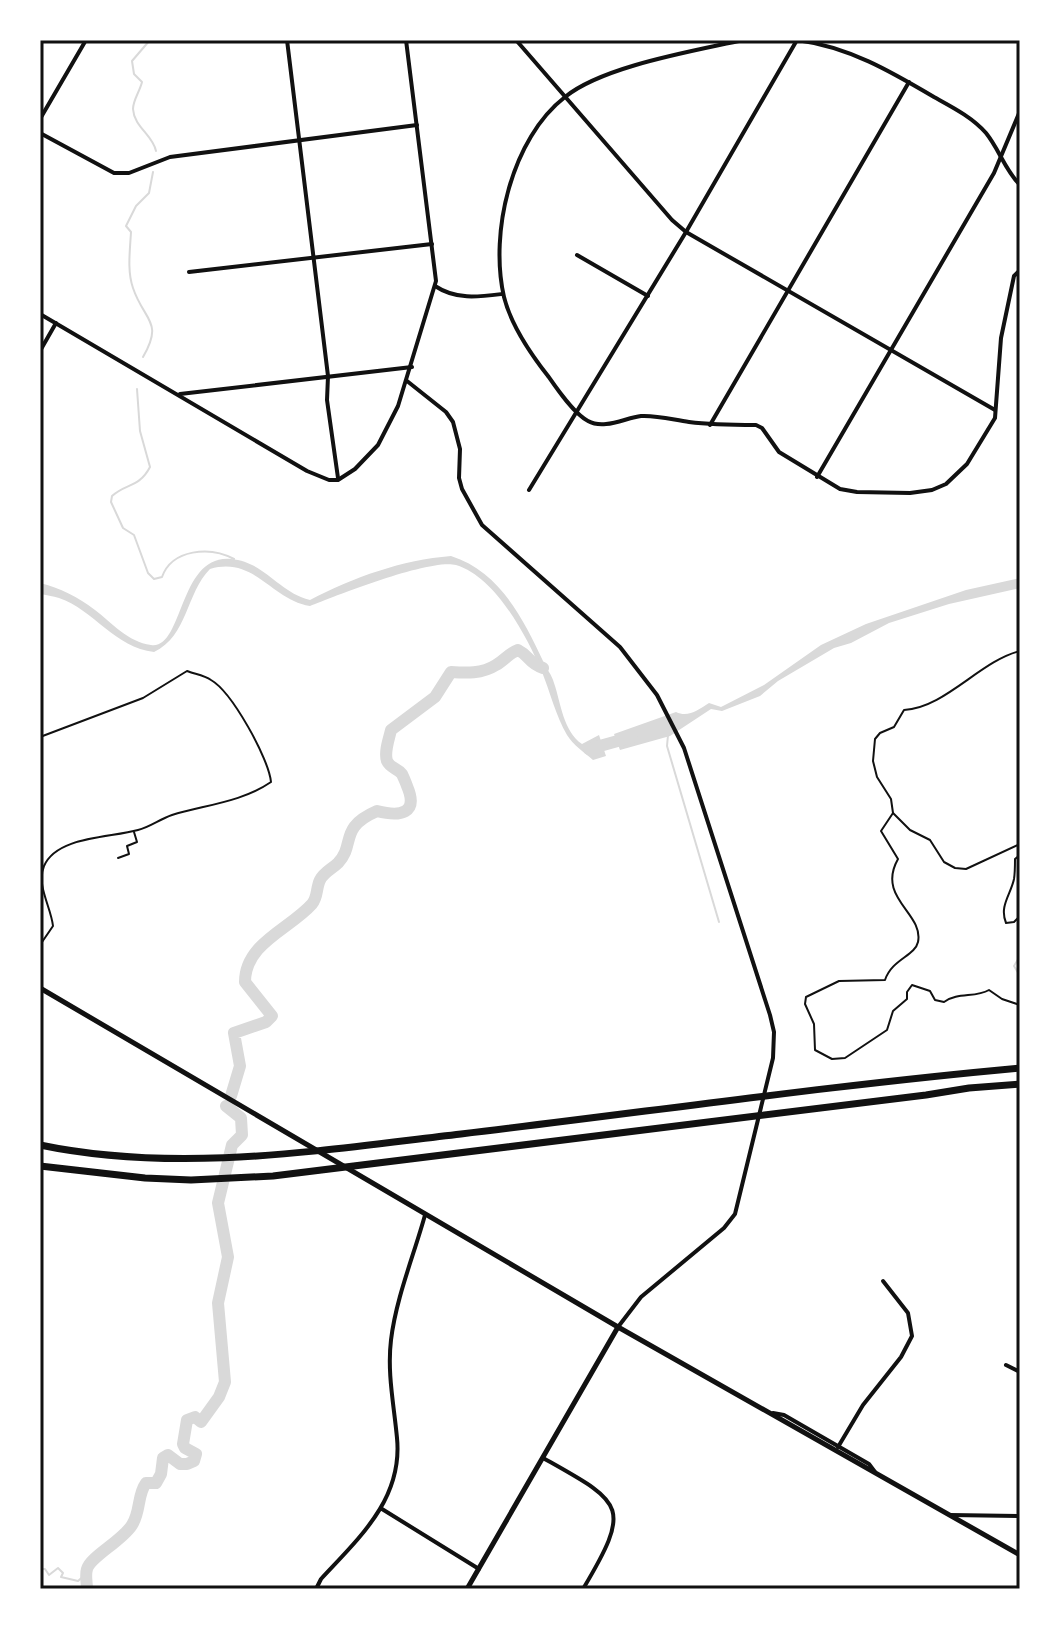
<svg xmlns="http://www.w3.org/2000/svg" width="1060" height="1629" font-family="'PT Sans Narrow',sans-serif">
  <style>
    .water { fill: #d9d9d9 }
    .lines { fill: none; stroke-linecap: round; stroke-linejoin: round }
    .stream { stroke: #d9d9d9; stroke-width: 2 }
    .river { stroke: #d9d9d9; stroke-width: 12 }
    .path { stroke: #111; stroke-width: 2 }
    .minor { stroke: #111; stroke-width: 4 }
    .tertiary { stroke: #111; stroke-width: 5 }
    .motorway { stroke: #111; stroke-width: 7 }
    .neatline { fill: none; stroke: #111; stroke-width: 3 }
  </style>
  <rect width="100%" height="100%" fill="#fff"/>
  <g class="water">
    <path d="M451 556C499 571 523 618 543 661 546 668 552 675 554 683 561 703 563 731 582 744L599 735 606 756 593 760C584 752 573 745 567 735 556 716 550 692 542 672 527 637 496 577 456 565 431 558 337 595 310 606 271 600 255 556 210 569 186 593 188 636 154 652 115 648 94 610 59 598 53 596 46 595 40 594V583C60 588 78 597 95 610 112 623 128 642 151 645 184 650 178 554 231 559 265 562 278 592 310 600 354 577 402 560 451 556Z"/>
    <path d="M1020 578V588L949 604 889 623 851 643 834 648 778 681 760 696 722 711 711 709 670 736 620 750 614 734 676 712C688 718 698 710 709 703L721 707 764 685 821 645 866 624 966 590Z"/>
  </g>
  <g class="lines">
    <g class="stream">
      <path d="M150 40 132 61 134 74 142 82C140 91 133 100 133 109 134 127 153 135 156 151"/>
      <path d="M143 357C164 321 144 321 133 288 127 271 130 250 131 232L126 226 136 206 149 193 153 172"/>
      <path d="M137 389 140 431 150 467C139 488 126 483 112 496L111 502 123 528 134 535 148 573 154 579 162 577C172 549 210 546 234 559"/>
      <polyline points="668,735 667,746 719,922"/>
      <polyline points="1020,956 1014,966 1020,976"/>
      <polyline points="40,1569 45,1569 49,1575 58,1568 63,1573 61,1577 78,1581 86,1574"/>
    </g>
    <g class="river">
      <polyline points="589,749 632,737"/>
      <path d="M231 1096 240 1066 234 1033 266 1022 272 1016 245 982C245 943 290 929 312 904 318 897 316 888 320 880 324 872 332 869 338 863 356 844 338 828 377 811 400 817 419 814 407 786 407 785 402 774 402 774 397 768 390 768 387 761 384 752 389 739 391 730L435 697 451 672C466 673 482 674 496 665 505 660 509 653 518 650 530 656 528 663 543 668"/>
      <path d="M87 1589C87 1583 85 1575 87 1569 90 1557 122 1541 132 1525 141 1511 137 1495 146 1483H156L161 1474 163 1458 168 1455 180 1464H187L194 1461 196 1454 185 1448 183 1444 187 1420 195 1417 201 1422 219 1397 225 1382 218 1303 228 1257 218 1203 232 1145 242 1135 241 1118 226 1106"/>
    </g>
    <g class="path">
      <path d="M1020 651C980 661 945 708 904 710L894 727 880 733 875 739 873 761 877 777 891 799 893 813 910 830 930 840 944 862 955 868 966 869 1020 844"/>
      <path d="M40 737 143 698 187 671C194 674 204 675 211 680 232 692 269 759 271 782 242 802 205 805 172 815 160 819 150 827 138 830 110 838 57 836 44 866 36 885 51 907 53 926L40 945"/>
      <path d="M893 813 881 831 898 859C876 898 924 913 918 942 915 956 892 959 885 980L839 981 806 997 805 1004 814 1024 815 1050 832 1059 845 1058 887 1030 893 1011 907 999V992L912 985 930 991 935 1000 944 1002C958 992 975 998 989 990L1002 999 1020 1005"/>
      <path d="M1019 845 1020 855 1015 859C1015 865 1015 873 1014 879 1011 894 999 906 1006 923L1014 922 1020 916"/>
      <polyline points="118,858 129,854 127,846 137,842 134,832"/>
    </g>
    <g class="minor">
      <polyline points="287,40 328,376 327,400 338,478"/>
      <polyline points="516,40 672,220 686,232 995,410"/>
      <path d="M743 40C694 51 603 66 565 97 512 138 489 232 504 297 511 325 530 353 548 376 557 389 574 414 588 421 604 430 625 418 641 416 657 415 674 420 689 422 712 425 734 425 756 425L762 428 779 452 840 489 857 492 910 493 932 490 946 484 967 464 995 418 1001 338 1014 276 1020 270"/>
      <path d="M797 40C849 47 890 71 934 97 952 107 972 117 986 133 999 149 1005 170 1020 185"/>
      <polyline points="40,119 86,40"/>
      <polyline points="40,133 114,173 129,173 170,157 417,125"/>
      <polyline points="577,255 648,296"/>
      <polyline points="189,272 432,244"/>
      <path d="M435 286C456 300 478 297 502 294"/>
      <polyline points="40,314 307,471 329,480 338,480 355,469 378,445 398,406 436,281 406,40"/>
      <polyline points="40,351 56,323"/>
      <polyline points="407,381 446,412 453,422 460,449 459,478 462,489 482,525 620,647 657,695 684,748 770,1015 774,1032 773,1058 735,1214 724,1228 641,1297 618,1327"/>
      <polyline points="180,394 412,367"/>
      <polyline points="710,425 909,82"/>
      <polyline points="817,477 994,173 1020,111"/>
      <polyline points="529,490 686,232 797,40"/>
      <polyline points="1006,1365 1020,1372"/>
      <polyline points="773,1413 784,1415 869,1464 875,1472"/>
      <polyline points="838,1447 863,1405 901,1357 912,1336 908,1313 883,1281"/>
      <path d="M543 1458C623 1503 633 1505 583 1589"/>
      <polyline points="382,1509 479,1569"/>
      <polyline points="950,1515 1020,1516"/>
      <path d="M316 1589 321 1579C359 1538 403 1499 397 1438 394 1405 387 1373 391 1340 396 1298 414 1255 425 1215"/>
    </g>
    <g class="tertiary">
      <polyline points="40,988 618,1327 1020,1555"/>
      <polyline points="467,1589 618,1327"/>
    </g>
    <g class="motorway">
      <path d="M40 1145C179 1174 322 1150 461 1134 647 1112 833 1085 1020 1068"/>
      <polyline points="40,1166 145,1178 191,1180 273,1176 926,1095 969,1088 1020,1084"/>
    </g>
  </g>
  <rect width="1060" height="1629" fill="none" stroke="#ffffff" stroke-width="84"/>
  <rect x="42" y="42" width="976" height="1545" class="neatline"/>
</svg>
